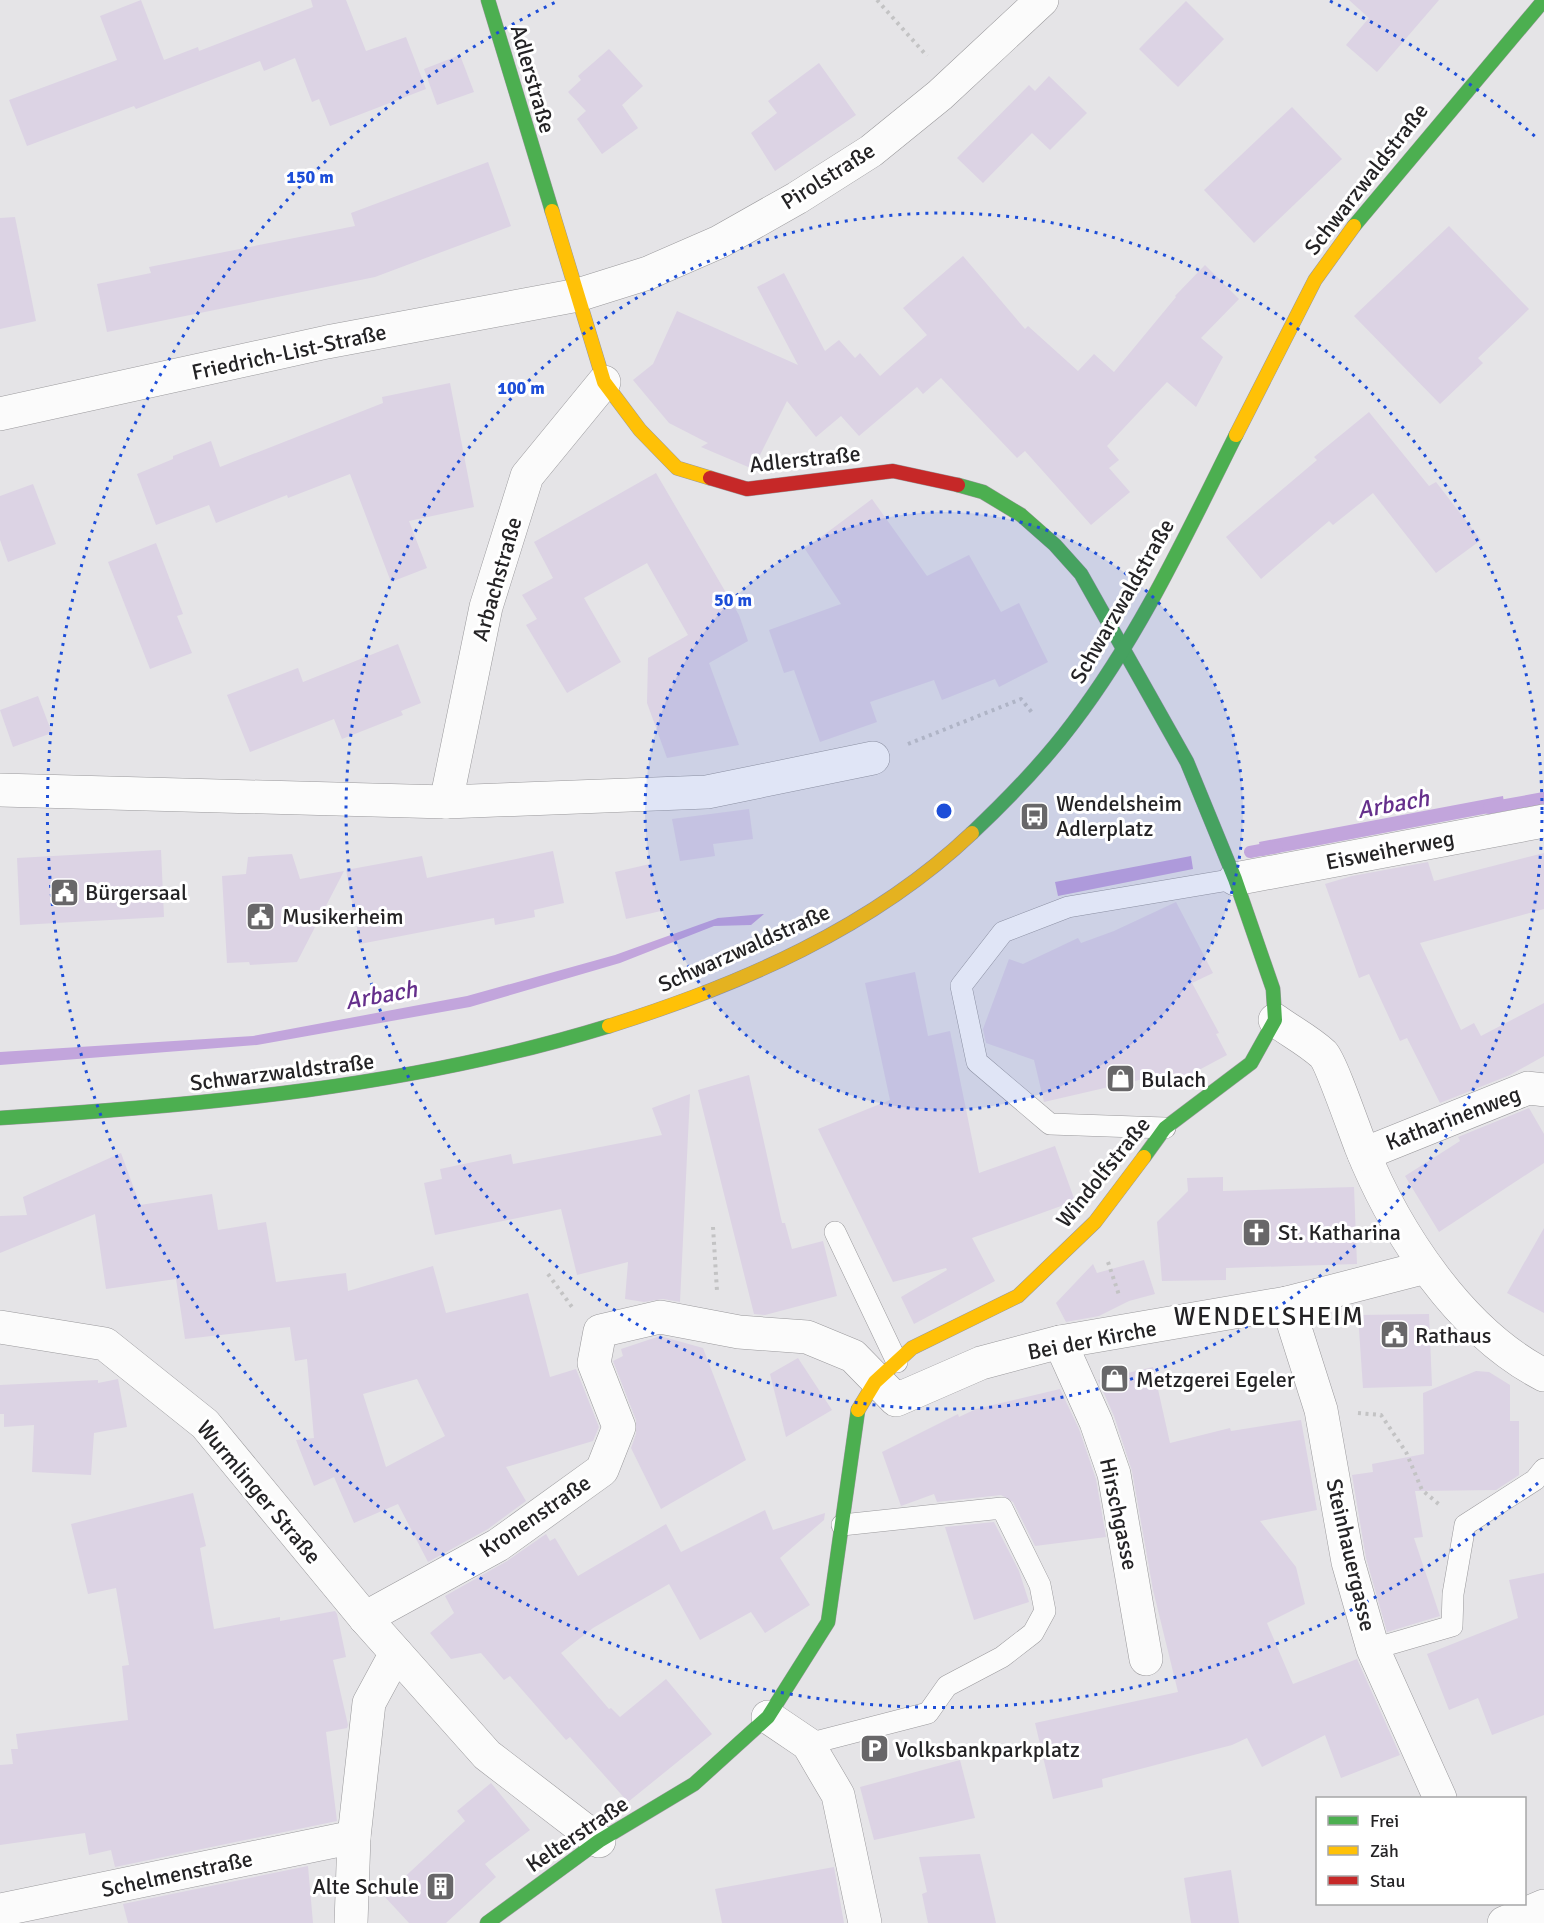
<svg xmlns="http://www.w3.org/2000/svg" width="1544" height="1923" font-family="Signika,sans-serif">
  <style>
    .water { fill: #c2a5dc }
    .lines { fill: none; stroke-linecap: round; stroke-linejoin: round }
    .stream { stroke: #c2a5dc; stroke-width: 12 }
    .building { fill: #dcd3e4; fill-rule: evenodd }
    .lane-casing { stroke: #9a999c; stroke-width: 22 }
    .street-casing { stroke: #9a999c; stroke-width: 34 }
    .fast-casing { stroke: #9a999c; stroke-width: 15 }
    .slow-casing { stroke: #9a999c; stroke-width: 15 }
    .jam-casing { stroke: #9a999c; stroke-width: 15 }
    .path { stroke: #c3c3c4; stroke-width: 4; stroke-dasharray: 3 4.5; stroke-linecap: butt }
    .lane { stroke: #fbfbfb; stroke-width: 21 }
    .street { stroke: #fbfbfb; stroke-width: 33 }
    .fast { stroke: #4caf50; stroke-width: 14 }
    .slow { stroke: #ffc107; stroke-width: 14 }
    .jam { stroke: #c62828; stroke-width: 14 }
    .ring { fill: none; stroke: #1d4ed8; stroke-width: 3; stroke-dasharray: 3 6 }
    .labels { text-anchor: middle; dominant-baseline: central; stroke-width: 6; stroke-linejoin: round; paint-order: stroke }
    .street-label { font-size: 22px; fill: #242325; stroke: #fff }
    .poi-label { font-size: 22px; fill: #242325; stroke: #fff; text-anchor: start }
    .water-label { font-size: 24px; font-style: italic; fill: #652f8c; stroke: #fff }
    .quarter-label { font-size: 26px; letter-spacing: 1.5px; fill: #242325; stroke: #fff }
    .centre { fill: #1d4ed8; stroke: #fff; stroke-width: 3 }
    .ring-label { font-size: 18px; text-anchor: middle; font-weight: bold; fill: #1d4ed8; stroke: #fff; stroke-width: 6; stroke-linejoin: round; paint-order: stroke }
  </style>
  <rect width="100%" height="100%" fill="#e5e4e7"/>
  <g class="water">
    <polygon points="1503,796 1505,810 1262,856 1259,842"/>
    <polygon points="1191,856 1193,869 1058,896 1055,882"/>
    <polygon points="764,914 751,925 714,926 620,963 470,1007 257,1045 0,1065 0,1052 253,1036 467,996 615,955 718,918"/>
  </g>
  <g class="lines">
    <g class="stream">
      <polyline points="1489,808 1544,798"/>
      <polyline points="1250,852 1277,847"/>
    </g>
  </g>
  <g class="building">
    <polygon points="141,0 164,60 198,47 199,51 313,7 311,0 346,0 366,51 406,37 426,89 330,126 319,99 312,102 295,58 264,71 260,61 136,109 134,106 27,146 9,100 117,60 100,16"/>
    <polygon points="1349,0 1439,0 1377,72 1346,45 1369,18"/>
    <polygon points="1186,1 1224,39 1178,87 1139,49"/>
    <polygon points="609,49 643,86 622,105 638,128 602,154 577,119 586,111 568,92 581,80 578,76"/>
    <polygon points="460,55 474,92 437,105 424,69"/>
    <polygon points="819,63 856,115 775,171 751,133 777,113 768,101"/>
    <polygon points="1049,76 1087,113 1050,150 1032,133 983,183 957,158 1029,85 1035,91"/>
    <polygon points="1292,107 1342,159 1254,243 1204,190"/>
    <polygon points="488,162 511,226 375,277 107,332 97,284 151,273 149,267 355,226 351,213"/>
    <polygon points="15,217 36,321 0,329 0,218"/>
    <polygon points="1449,226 1529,309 1478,358 1483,363 1440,404 1354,316"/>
    <polygon points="963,256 1025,329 1028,326 1078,371 1094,354 1114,372 1176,297 1175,296 1205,265 1239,299 1201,338 1223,357 1196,407 1167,382 1107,446 1119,460 1109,468 1130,492 1091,525 1025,451 1017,458 941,378 923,394 917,387 859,436 841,416 816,437 787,401 753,469 701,447 708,443 669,423 633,380 653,364 677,311 798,365 757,287 784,273 825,351 839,340 855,358 860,353 880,376 927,335 903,308"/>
    <polygon points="450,383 474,507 409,521 427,568 391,582 350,474 288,498 287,495 216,523 209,505 156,525 137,474 173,459 173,456 211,441 220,467 383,403 382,397"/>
    <polygon points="1369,412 1429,486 1436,482 1481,540 1436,573 1373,493 1333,525 1329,521 1261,579 1226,537 1317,460 1314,457"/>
    <polygon points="656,473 739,615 748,641 709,663 739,745 667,758 647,703 648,658 688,635 647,563 584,598 621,662 567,693 526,625 537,619 522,595 553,578 534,542"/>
    <polygon points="33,484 56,544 8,562 0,540 0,496"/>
    <polygon points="872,499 927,576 969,555 1001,612 1019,603 1048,662 999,687 995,679 942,700 934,680 870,702 877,722 820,742 794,670 784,673 769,630 841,604 805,549"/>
    <polygon points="156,543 183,614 177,616 192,653 150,669 108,562"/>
    <polygon points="398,644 421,703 401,711 403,715 342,739 334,719 250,752 227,695 298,668 303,682"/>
    <polygon points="38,696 52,733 13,747 0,710"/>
    <polygon points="749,809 753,839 713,844 715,856 680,861 672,819"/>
    <polygon points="161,850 164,917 20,925 17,858"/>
    <polygon points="553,851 564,903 534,910 535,917 495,925 494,918 360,944 346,870 422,856 427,878"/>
    <polygon points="1544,853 1544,909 1420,943 1461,1030 1474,1023 1481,1036 1544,1003 1544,1056 1510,1075 1440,1103 1407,1038 1400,1041 1369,974 1359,978 1325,884 1352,876 1428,862 1434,881"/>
    <polygon points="292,854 300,879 344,871 297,962 250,965 249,962 227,963 222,876 246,874 248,857"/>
    <polygon points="650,864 661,911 626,919 615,872"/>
    <polygon points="1176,902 1213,973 1192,983 1219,1033 1216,1034 1227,1055 1169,1086 1165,1074 1044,1102 1034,1060 986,1043 983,1029 1009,959 1023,964 1078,938 1081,943 1114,931"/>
    <polygon points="915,972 928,1036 950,1031 979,1173 1055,1146 1075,1201 972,1238 995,1281 914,1324 901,1297 947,1270 946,1268 893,1282 818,1129 890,1100 865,983"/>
    <polygon points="749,1075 782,1223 785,1223 792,1249 823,1241 837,1296 765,1315 754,1314 698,1090"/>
    <polygon points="690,1094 680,1302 663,1299 644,1302 625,1299 628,1262 577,1275 561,1209 435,1235 424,1183 442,1179 440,1169 511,1154 513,1164 662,1135 652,1108"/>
    <polygon points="1529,1108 1544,1134 1544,1163 1439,1232 1405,1176 1460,1141 1458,1137"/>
    <path d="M121 1153 140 1205 212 1194 218 1230 266 1222 276 1282 346 1273 348 1291 433 1266 446 1313 528 1293 550 1377 576 1369 599 1427 593 1441 506 1467 526 1501 488 1529 428 1562 398 1504 354 1523 334 1477 314 1486 296 1440 314 1438 307 1359 295 1361 290 1327 185 1339 176 1279 106 1289 95 1214 0 1253V1216L27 1215 23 1197ZM417 1379 445 1436 386 1467 363 1394Z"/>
    <polygon points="1223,1177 1223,1191 1354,1187 1357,1264 1226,1268 1226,1280 1162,1281 1157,1222 1188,1191 1187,1178"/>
    <polygon points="1544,1228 1544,1313 1507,1293"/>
    <polygon points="1144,1260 1155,1294 1129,1301 1099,1316 1066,1322 1056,1303 1093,1264 1097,1273"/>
    <polygon points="1429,1314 1432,1386 1363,1388 1358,1315"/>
    <polygon points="660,1336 703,1348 746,1460 661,1509 631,1448 636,1434 636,1420 613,1361 623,1356 621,1349"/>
    <polygon points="798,1358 832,1410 786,1437 770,1374"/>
    <polygon points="1153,1367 1170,1443 1230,1428 1231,1431 1301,1420 1317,1510 1260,1521 1296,1567 1305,1604 1267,1623 1293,1684 1357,1659 1400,1755 1341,1778 1325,1735 1262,1767 1247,1738 1232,1745 1102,1779 1103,1787 1053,1799 1035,1723 1178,1692 1153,1590 1132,1471 1114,1416 1098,1380"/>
    <polygon points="1476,1371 1489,1372 1510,1385 1510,1421 1519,1421 1519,1475 1496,1490 1415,1491 1423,1537 1414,1538 1440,1616 1387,1632 1366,1558 1352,1475 1373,1472 1372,1464 1424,1454 1423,1393"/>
    <polygon points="118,1379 127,1427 94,1433 91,1475 32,1472 34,1425 4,1427 4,1414 0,1414 0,1385 98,1380 98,1383"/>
    <polygon points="1060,1389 1079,1429 1096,1479 1106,1537 1035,1546 1013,1502 1001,1495 937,1502 934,1494 901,1506 882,1452 958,1414 959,1417 976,1409"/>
    <polygon points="193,1493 206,1546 200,1548 214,1629 280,1617 280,1621 335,1611 337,1614 346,1657 333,1660 348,1725 347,1728 326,1732 337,1821 115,1867 111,1850 89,1855 85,1833 0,1845 0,1765 13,1764 11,1749 18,1749 16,1734 128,1720 122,1666 129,1665 116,1588 88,1594 71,1524"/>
    <polygon points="765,1510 773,1530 825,1513 824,1520 780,1558 810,1605 765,1633 751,1612 700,1640 669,1584 593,1628 561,1653 609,1709 611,1708 620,1717 666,1679 712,1734 628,1802 570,1737 566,1740 510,1676 504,1680 481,1653 451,1659 430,1633 454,1613 445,1596 507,1561 546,1534 550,1541 555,1538 578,1576 666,1524 681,1552"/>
    <polygon points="994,1522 1019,1571 1029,1602 974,1620 945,1527"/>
    <polygon points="1544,1573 1544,1715 1492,1735 1478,1698 1449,1710 1427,1654 1518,1618 1509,1580"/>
    <polygon points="960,1760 975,1818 874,1840 860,1787"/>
    <polygon points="491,1783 530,1830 485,1864 496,1877 446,1923 409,1923 384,1896 465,1821 457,1811"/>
    <polygon points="980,1854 996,1923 928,1923 922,1894 927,1892 919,1857"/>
    <polygon points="308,1866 313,1923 128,1923 123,1904"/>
    <polygon points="834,1867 844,1923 722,1923 715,1889"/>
    <polygon points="1231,1870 1239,1923 1191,1923 1184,1878"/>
  </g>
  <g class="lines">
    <defs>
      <g id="lane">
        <polyline points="1165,1128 1050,1124 977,1062 961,986 1003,932 1068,907 1235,879"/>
        <polyline points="835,1232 897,1362"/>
        <polyline points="1373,1649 1452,1626 1453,1594 1465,1525 1535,1480 1544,1469"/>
        <polyline points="808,1744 928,1713 947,1686 1002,1657 1033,1633 1045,1611 1040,1585 1002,1508 842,1525"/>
      </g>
      <g id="street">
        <polyline points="0,414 327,342 578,295 648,273 719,242 797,198 871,151 940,95 1042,0"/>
        <polyline points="0,790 446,802 707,792 873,758"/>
        <polyline points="446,802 486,607 527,476 604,382"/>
        <polyline points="1235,879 1544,821"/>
        <path d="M1275 1020C1290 1031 1309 1041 1323 1054 1331 1062 1355 1132 1361 1147 1395 1232 1460 1332 1544 1375"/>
        <polyline points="1364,1154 1528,1088 1544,1090"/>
        <polyline points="1287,1303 1321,1410 1348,1562 1373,1649 1440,1798"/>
        <polyline points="0,1327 105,1344 205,1424 365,1618 487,1755 599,1841"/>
        <polyline points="1060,1342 1096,1422 1114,1474 1146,1659"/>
        <polyline points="365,1618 498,1545 602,1470 619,1427 594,1363 600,1331 660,1317 739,1332 807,1337 853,1356 896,1400 981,1363 1060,1342 1287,1303 1426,1267"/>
        <polyline points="768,1717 808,1744 838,1795 865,1923"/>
        <polyline points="0,1910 354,1837"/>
        <polyline points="351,1923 354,1837 369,1703 396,1653"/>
        <polyline points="1504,1923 1544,1906"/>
      </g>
      <g id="fast">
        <polyline points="488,0 552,211"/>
        <polyline points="1354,226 1544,0"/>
        <polyline points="958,485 983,492 1021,515 1055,545 1081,574 1187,762 1235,879 1273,989 1275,1020 1251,1063 1165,1128 1144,1157"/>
        <path d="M972 833C1008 799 1043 763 1073 723 1140 635 1187 533 1236 435"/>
        <path d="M0 1118C206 1105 411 1087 609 1026"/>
        <polyline points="487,1923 599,1841 694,1784 768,1717 828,1622 858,1410"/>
      </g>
      <g id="slow">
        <polyline points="552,211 604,382 640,430 677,468 710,478"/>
        <polyline points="1236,435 1315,280 1354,226"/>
        <path d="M609 1026C740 985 872 928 972 833"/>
        <polyline points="858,1410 875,1382 912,1348 1018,1296 1095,1222 1144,1157"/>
      </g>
      <polyline id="jam" points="710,478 747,489 893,471 958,485"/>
    </defs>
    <use href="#lane" class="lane-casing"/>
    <use href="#street" class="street-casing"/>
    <use href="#fast" class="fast-casing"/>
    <use href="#slow" class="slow-casing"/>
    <use href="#jam" class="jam-casing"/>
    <g class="path">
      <polyline points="877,0 927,56"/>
      <polyline points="908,744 1021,699 1034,715"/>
      <polyline points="713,1227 717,1291"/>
      <polyline points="1108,1262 1119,1295"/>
      <polyline points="548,1274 572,1307"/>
      <polyline points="1358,1413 1381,1415 1406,1452 1422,1490 1441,1506"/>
    </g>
    <use href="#lane" class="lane"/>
    <use href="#street" class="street"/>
    <use href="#fast" class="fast"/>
    <use href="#slow" class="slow"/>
    <use href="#jam" class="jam"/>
  </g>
  <circle cx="944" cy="811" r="299" fill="#1d4ed8" fill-opacity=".12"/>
  <g class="ring">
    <circle cx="944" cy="811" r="299"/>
    <circle cx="944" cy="811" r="598"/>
    <path d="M1538 1483A897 897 0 1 1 558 1M1330 1A897 897 0 0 1 1538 139"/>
  </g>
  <defs>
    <symbol id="bus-square" viewBox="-11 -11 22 22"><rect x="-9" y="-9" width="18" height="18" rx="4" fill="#686769" stroke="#fff"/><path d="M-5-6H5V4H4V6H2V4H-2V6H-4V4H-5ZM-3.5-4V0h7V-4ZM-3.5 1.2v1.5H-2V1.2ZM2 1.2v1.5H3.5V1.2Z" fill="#fff"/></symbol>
    <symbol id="civic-square" viewBox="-11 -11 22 22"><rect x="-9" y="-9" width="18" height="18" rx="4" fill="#686769" stroke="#fff"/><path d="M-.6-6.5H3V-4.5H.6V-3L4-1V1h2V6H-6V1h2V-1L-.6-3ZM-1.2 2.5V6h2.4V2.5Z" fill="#fff"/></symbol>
    <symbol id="shop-square" viewBox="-11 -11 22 22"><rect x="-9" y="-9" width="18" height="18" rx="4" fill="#686769" stroke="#fff"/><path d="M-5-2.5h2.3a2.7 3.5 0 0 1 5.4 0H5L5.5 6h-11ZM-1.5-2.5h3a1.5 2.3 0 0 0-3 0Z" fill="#fff"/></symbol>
    <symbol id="church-square" viewBox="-11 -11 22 22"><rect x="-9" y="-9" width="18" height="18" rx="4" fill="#686769" stroke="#fff"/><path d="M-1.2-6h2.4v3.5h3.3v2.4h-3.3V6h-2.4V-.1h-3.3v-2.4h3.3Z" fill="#fff"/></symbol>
    <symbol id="parking-square" viewBox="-11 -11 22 22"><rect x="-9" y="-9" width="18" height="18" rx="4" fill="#686769" stroke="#fff"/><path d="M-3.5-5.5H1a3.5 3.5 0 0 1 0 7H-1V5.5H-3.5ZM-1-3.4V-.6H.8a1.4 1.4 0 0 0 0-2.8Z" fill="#fff"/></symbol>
    <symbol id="building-square" viewBox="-11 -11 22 22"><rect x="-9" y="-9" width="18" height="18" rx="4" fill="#686769" stroke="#fff"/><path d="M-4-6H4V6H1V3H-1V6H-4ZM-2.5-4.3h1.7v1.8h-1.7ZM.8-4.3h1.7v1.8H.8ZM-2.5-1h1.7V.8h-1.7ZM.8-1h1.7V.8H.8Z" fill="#fff"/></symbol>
  </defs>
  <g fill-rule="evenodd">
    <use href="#bus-square" x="1018" y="800" width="33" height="33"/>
    <use href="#civic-square" x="48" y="876" width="33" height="33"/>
    <use href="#civic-square" x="244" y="900" width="33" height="33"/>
    <use href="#shop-square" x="1104" y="1062" width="33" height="33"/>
    <use href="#church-square" x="1240" y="1216" width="33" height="33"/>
    <use href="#civic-square" x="1378" y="1318" width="33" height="33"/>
    <use href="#shop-square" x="1098" y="1362" width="33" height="33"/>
    <use href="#parking-square" x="858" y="1732" width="33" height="33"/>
    <use href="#building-square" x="424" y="1870" width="33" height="33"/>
  </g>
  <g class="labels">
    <g class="street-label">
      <text transform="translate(533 79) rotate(74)">Adlerstraße</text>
      <text transform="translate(828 176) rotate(-32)">Pirolstraße</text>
      <text transform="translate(1366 179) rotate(-52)">Schwarzwaldstraße</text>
      <text transform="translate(289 352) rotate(-12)">Friedrich-List-Straße</text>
      <text transform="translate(805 459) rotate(-6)">Adlerstraße</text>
      <text transform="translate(497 579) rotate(-74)">Arbachstraße</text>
      <text transform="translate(1122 601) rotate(-60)">Schwarzwaldstraße</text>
      <text transform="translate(1390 850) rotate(-11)">Eisweiherweg</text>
      <text transform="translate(744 948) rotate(-24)">Schwarzwaldstraße</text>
      <text transform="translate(282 1072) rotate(-7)">Schwarzwaldstraße</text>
      <text transform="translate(1453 1118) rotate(-21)">Katharinenweg</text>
      <text transform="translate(1103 1172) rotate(-51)">Windolfstraße</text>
      <text transform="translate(1092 1340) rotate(-11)">Bei der Kirche</text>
      <text transform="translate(259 1492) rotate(50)">Wurmlinger Straße</text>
      <text transform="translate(1119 1514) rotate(78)">Hirschgasse</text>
      <text transform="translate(535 1516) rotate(-34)">Kronenstraße</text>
      <text transform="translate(1351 1555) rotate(77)">Steinhauergasse</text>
      <text transform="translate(577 1834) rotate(-34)">Kelterstraße</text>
      <text transform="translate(177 1874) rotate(-12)">Schelmenstraße</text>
    </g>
    <g class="poi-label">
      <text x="1056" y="803">Wendelsheim<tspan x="1056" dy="25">Adlerplatz</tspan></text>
      <text x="85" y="892">Bürgersaal</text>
      <text x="282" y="916">Musikerheim</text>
      <text x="1141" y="1079">Bulach</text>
      <text x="1278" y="1232">St. Katharina</text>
      <text x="1415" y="1335">Rathaus</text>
      <text x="1136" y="1379">Metzgerei Egeler</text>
      <text x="895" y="1749">Volksbankparkplatz</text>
      <text x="419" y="1886" text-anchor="end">Alte Schule</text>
    </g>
    <g class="water-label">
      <text transform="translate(1393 804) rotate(-10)">Arbach</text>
      <text transform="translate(381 995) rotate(-10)">Arbach</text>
    </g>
    <g class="quarter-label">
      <text x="1269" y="1317">WENDELSHEIM</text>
    </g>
  </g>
  <circle cx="944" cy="811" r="9" class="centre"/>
  <g class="ring-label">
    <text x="310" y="183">150 m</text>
    <text x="521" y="394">100 m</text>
    <text x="733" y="606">50 m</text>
  </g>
  <rect x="1316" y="1797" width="210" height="108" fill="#ffffff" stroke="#a7a7a8" stroke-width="1.5"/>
  <rect x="1328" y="1816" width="30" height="9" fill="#4caf50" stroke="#a7a7a8" stroke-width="1.5"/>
  <text x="1370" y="1827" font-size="18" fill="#242325">Frei</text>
  <rect x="1328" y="1846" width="30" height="9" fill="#ffc107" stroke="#a7a7a8" stroke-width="1.5"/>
  <text x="1370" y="1857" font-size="18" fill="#242325">Zäh</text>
  <rect x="1328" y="1876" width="30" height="9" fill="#c62828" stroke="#a7a7a8" stroke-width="1.5"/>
  <text x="1370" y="1887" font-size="18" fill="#242325">Stau</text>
</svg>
